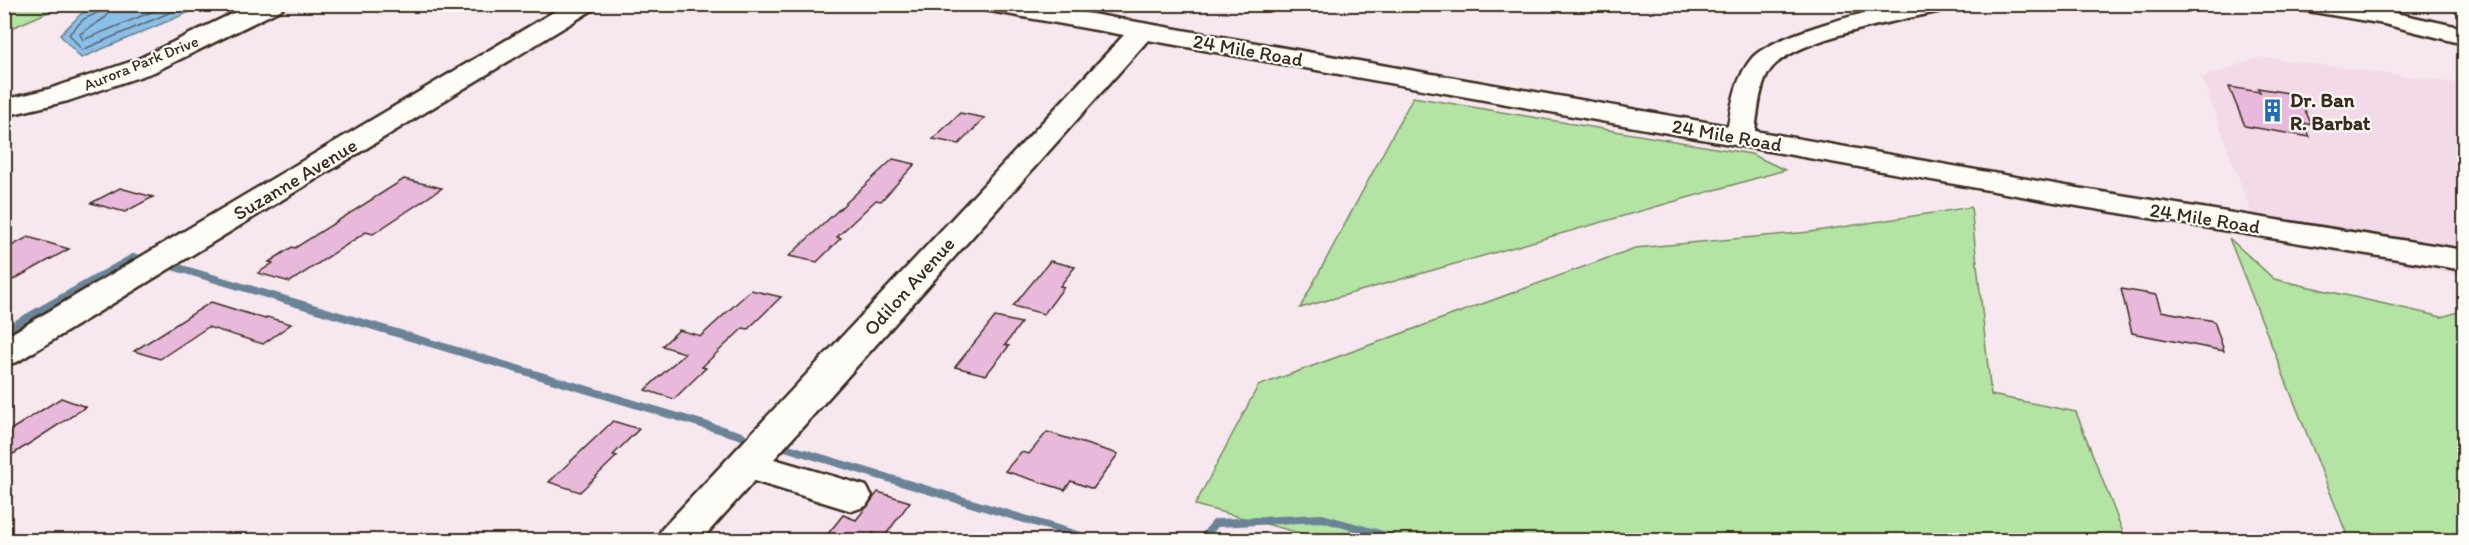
<svg xmlns="http://www.w3.org/2000/svg" width="2469" height="545" font-family="Itim,sans-serif">
  <style>
    .built { fill: #f2dae9 }
    .green { fill: #b3e4a4; stroke: #778761; stroke-width: 1.5 }
    .water { fill: #8abfe7; stroke: #6a8397; stroke-width: 1.5 }
    .lines { fill: none; stroke-linecap: round; stroke-linejoin: round }
    .shore { stroke: #5b666e; stroke-width: 1.5 }
    .stream { stroke: #6a8397; stroke-width: 8 }
    .building { fill: #e8b9db; stroke: #3b2a1e; stroke-width: 1.5 }
    .minor-casing { stroke: #3b2a1e; stroke-width: 5 }
    .minor { fill: #fdfcf7; fill-rule: evenodd }
    .labels { text-anchor: middle; dominant-baseline: central; stroke-width: 4.5; stroke-linejoin: round; paint-order: stroke }
    .far-street-label { font-size: 16px; fill: #3b2a1e; stroke: #fdfcf7 }
    .street-label { font-size: 20px; fill: #3b2a1e; stroke: #fdfcf7 }
    .poi-label { font-size: 20px; font-weight: bold; fill: #3b2a1e; stroke: #fdfcf7; text-anchor: start }
  </style>
  <rect width="100%" height="100%" fill="#f7e8ef"/>
  <filter id="ink" filterUnits="userSpaceOnUse"><feTurbulence type="fractalNoise" baseFrequency=".0167" numOctaves="2"/><feDisplacementMap in="SourceGraphic" scale="12" xChannelSelector="R" yChannelSelector="G"/><feConvolveMatrix kernelMatrix="1 2 1 2 8 2 1 2 1" color-interpolation-filters="sRGB"/></filter>
  <g filter="url(#ink)">
    <polygon class="built" points="2260,57 2464,84 2464,276 2261,239 2202,78"/>
    <g class="green">
      <polygon points="5,4 64,4 64,5 5,31"/>
      <polygon points="1413,97 1751,154 1785,170 1300,308"/>
      <polygon points="1971,207 1991,395 2076,412 2126,540 1326,540 1195,505 1258,386 1635,248 1810,232"/>
      <polygon points="2229,238 2274,279 2442,317 2464,310 2464,540 2349,540"/>
    </g>
    <polygon class="water" points="103,5 103,4 206,5 81,58 60,35 81,14"/>
    <g class="lines">
      <g class="shore">
        <polyline points="103,4 101,11 84,19 69,34 82,50 190,4"/>
        <polyline points="111,4 106,17 80,34 83,40 171,4"/>
      </g>
      <g class="stream">
        <polyline points="172,266 742,436"/>
        <polyline points="4,331 133,258 141,259"/>
        <polyline points="788,448 1094,540"/>
        <polyline points="1201,540 1216,523 1322,518 1401,540"/>
      </g>
    </g>
    <g class="building">
      <polygon points="2229,87 2260,92 2258,88 2288,93 2289,96 2299,98 2312,125 2304,123 2310,137 2245,126"/>
      <polygon points="960,113 985,118 959,144 933,139"/>
      <polygon points="893,159 915,164 881,201 876,200 837,237 841,238 817,262 789,256"/>
      <polygon points="404,179 442,188 373,234 366,232 290,282 258,273 273,263 269,262 292,247 295,248"/>
      <polygon points="120,188 153,197 125,212 91,203"/>
      <polygon points="28,237 69,249 4,285 4,250"/>
      <polygon points="1050,261 1075,267 1060,286 1064,287 1044,314 1013,306"/>
      <polygon points="2121,289 2156,295 2161,311 2214,321 2224,351 2132,333"/>
      <polygon points="751,290 781,297 748,329 743,328 702,367 706,368 674,399 645,390 685,353 662,346 679,330 701,336"/>
      <polygon points="211,302 265,319 267,317 291,324 263,344 208,327 160,359 134,351"/>
      <polygon points="995,317 1021,323 1005,345 1009,346 986,375 955,367"/>
      <polygon points="61,398 86,407 4,460 4,434"/>
      <polygon points="613,421 639,429 613,455 617,456 580,492 549,482"/>
      <polygon points="1047,432 1118,454 1093,489 1071,481 1065,490 1005,471 1021,452 1029,454"/>
      <polygon points="878,492 910,502 884,537 873,533 868,540 823,540 843,515 856,520"/>
    </g>
    <g class="lines">
      <defs>
        <g id="minor">
          <polygon points="252,4 285,4 282,9 154,72 68,101 4,116 4,100 49,89 136,60"/>
          <polygon points="567,4 597,4 594,9 17,362 4,365 4,338"/>
          <path d="M978 4H1035L1728 126C1732 103 1736 77 1752 58 1773 35 1874 8 1907 5 1922 3 1938 4 1953 4L1950 9C1909 19 1796 37 1771 69 1759 85 1758 112 1755 131L2083 189 2464 250V270L2083 207 1148 40 774 459 866 486 872 496 866 506 852 511 754 481 701 540H656L662 529 1124 35 990 11 981 9Z"/>
          <polygon points="2296,4 2354,4 2464,28 2464,44 2384,24 2308,11 2299,9"/>
        </g>
      </defs>
      <use href="#minor" class="minor-casing"/>
      <use href="#minor" class="minor"/>
    </g>
  </g>
  <defs>
    <symbol id="building-bare" viewBox="-9 -9 18 18"><path d="M-4-6H4V6H1V3H-1V6H-4ZM-2.5-4.3h1.7v1.8h-1.7ZM.8-4.3h1.7v1.8H.8ZM-2.5-1h1.7V.8h-1.7ZM.8-1h1.7V.8H.8Z" fill="#1f6fb2" stroke="#fdfcf7" stroke-width="2.5" paint-order="stroke"/></symbol>
  </defs>
  <g fill-rule="evenodd">
    <use href="#building-bare" x="2256" y="94" width="33" height="33"/>
  </g>
  <g class="labels">
    <g class="far-street-label">
      <text transform="translate(141 63) rotate(-22)">Aurora Park Drive</text>
    </g>
    <g class="street-label">
      <text transform="translate(1248 50) rotate(10)">24 Mile Road</text>
      <text transform="translate(1727 135) rotate(10)">24 Mile Road</text>
      <text transform="translate(295 179) rotate(-31)">Suzanne Avenue</text>
      <text transform="translate(2205 218) rotate(9)">24 Mile Road</text>
      <text transform="translate(909 286) rotate(-48)">Odilon Avenue</text>
    </g>
    <g class="poi-label">
      <text x="2290" y="100">Dr. Ban<tspan x="2290" dy="23">R. Barbat</tspan></text>
    </g>
  </g>
  <rect width="2469" height="545" fill="none" stroke="#fdfcf7" stroke-width="24"/>
  <rect x="12" y="12" width="2445" height="521" fill="none" stroke="#3b2a1e" stroke-width="2" filter="url(#ink)"/>
</svg>
